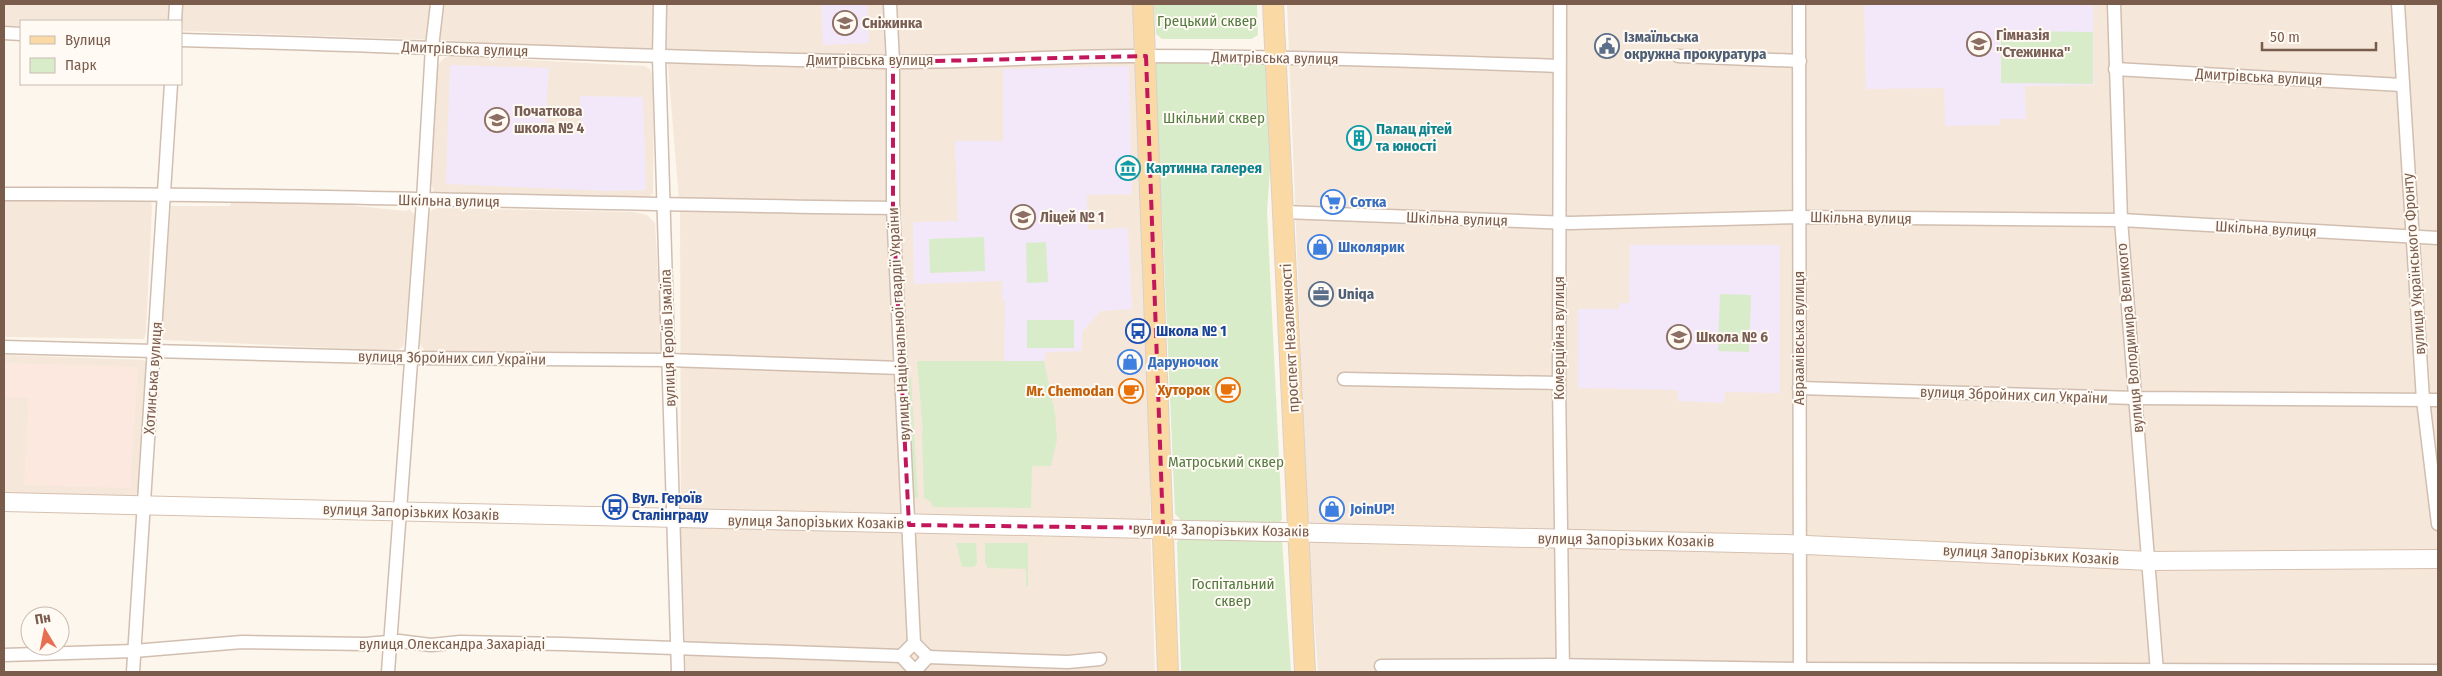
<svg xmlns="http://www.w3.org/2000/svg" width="2442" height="676" font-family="'Fira Sans Condensed',sans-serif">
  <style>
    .residential { fill: #f5e8da }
    .commercial { fill: #fde8e0 }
    .education { fill: #f3e8fa }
    .green { fill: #d8ecc9 }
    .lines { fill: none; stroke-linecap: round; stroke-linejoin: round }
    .street-casing { stroke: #d1beb0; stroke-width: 15 }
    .secondary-casing { stroke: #d6c0b0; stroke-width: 20 }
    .primary-casing { stroke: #dad1cd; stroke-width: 22 }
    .street { stroke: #fff; stroke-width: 12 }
    .secondary { stroke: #fff; stroke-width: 18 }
    .primary { stroke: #fbd9a5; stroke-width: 20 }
    .marked { fill: none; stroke: #c2185b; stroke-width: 4; stroke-dasharray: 10 6; stroke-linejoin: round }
    .labels { text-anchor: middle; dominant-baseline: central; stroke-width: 4; stroke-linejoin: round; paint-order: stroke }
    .park-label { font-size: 15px; fill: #537a41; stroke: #fffaf3 }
    .education-label { font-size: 15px; font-weight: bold; fill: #785e54; stroke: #fffaf3; text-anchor: start }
    .service-label { font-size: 15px; font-weight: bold; fill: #4e5e75; stroke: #fffaf3; text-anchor: start }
    .street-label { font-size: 15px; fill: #7a5c4d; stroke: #fffaf3 }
    .culture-label { font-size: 15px; font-weight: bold; fill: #0d838f; stroke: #fffaf3; text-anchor: start }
    .shop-label { font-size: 15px; font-weight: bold; fill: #366cbe; stroke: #fffaf3; text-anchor: start }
    .transit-label { font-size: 15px; font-weight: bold; fill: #164399; stroke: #fffaf3; text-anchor: start }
    .food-label { font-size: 15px; font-weight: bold; fill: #c56008; stroke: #fffaf3; text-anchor: end }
  </style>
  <rect width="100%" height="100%" fill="#fdf6ec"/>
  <g class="residential">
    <polygon points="4,4 1143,4 1150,205 1150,517 1155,672 686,672 681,540 680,213 667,54 440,40 181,31 181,21 21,21 21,26 4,26"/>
    <polygon points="1287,4 2438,4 2438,672 1318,672 1308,530"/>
    <polygon points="451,56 645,66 650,69 654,80 653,194 646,198 440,196 434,192 430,180 436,67 444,58"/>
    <polygon points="4,197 150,197 152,207 146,333 144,339 4,337"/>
    <polygon points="232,202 344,202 356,206 406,211 409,209 416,216 404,345 397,351 164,340 161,336 171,206 230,206"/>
    <polygon points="438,208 634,212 647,215 655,223 662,346 661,351 657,354 426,352 419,343 427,217 432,210"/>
    <polygon points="4,355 144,360 147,364 138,488 136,497 4,496"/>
  </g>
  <polygon class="commercial" points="4,363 138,367 130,488 24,485 29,398 4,398"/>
  <g class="education">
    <polygon points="821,4 867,4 869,43 823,45"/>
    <polygon points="1864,4 2093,4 2094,85 2025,86 2026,119 2000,119 2000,125 1945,126 1944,88 1866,89"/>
    <polygon points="450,65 549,68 545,128 547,131 581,131 580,96 643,97 646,190 611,191 446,184"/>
    <polygon points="1129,66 1132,194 1087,195 1088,230 1125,228 1128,230 1132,309 1101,311 1082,332 1082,351 1047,352 1044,361 1004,361 1005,300 1002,299 1002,281 914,284 913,222 958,221 955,141 1003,141 1003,69"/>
    <polygon points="1630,245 1780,245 1780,393 1725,392 1724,403 1678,401 1678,390 1578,388 1578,309 1619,309 1619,303 1629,303"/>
  </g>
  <g class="green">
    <polygon points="1154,4 1257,4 1258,35 1251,39 1162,39 1156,34"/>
    <polygon points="2001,31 2093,32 2093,84 2001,83"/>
    <polygon points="1146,56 1276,57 1277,72 1267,212 1282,519 1279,524 1182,521 1175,514 1162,213"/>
    <polygon points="984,237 985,271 930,273 929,239"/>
    <polygon points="1046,242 1048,282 1027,283 1026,243"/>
    <polygon points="1720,294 1751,295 1749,352 1718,351"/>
    <rect x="1027" y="320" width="47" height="28"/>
    <polygon points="917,361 1044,361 1055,413 1057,440 1051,466 1032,466 1031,508 933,507 930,501 924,498 922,433 923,432"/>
    <polygon points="911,377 918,498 914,498 908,379"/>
    <polygon points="1179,538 1282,540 1291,672 1181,672 1177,543"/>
    <polygon points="956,543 976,543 977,563 974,567 962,567"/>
    <polygon points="985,543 1028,543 1028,586 1026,586 1026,569 988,568 985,563"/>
  </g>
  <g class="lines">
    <defs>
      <g id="street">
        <polyline points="660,4 659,58 678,672"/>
        <polyline points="890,4 893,62 893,208 914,643"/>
        <polyline points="1560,4 1559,383 1563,672"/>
        <polyline points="1799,4 1800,672"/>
        <polyline points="2114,4 2121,220 2157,672"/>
        <polyline points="2398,4 2423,400 2438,524"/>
        <polyline points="175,21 176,4"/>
        <polyline points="4,33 21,34"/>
        <path d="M181 40C417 46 652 58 887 62 968 63 1049 56 1130 56 1273 56 1416 61 1559 66"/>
        <polyline points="1678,56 1800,61"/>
        <polyline points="2115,69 2402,85"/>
        <path d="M4 194C300 193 597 205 893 208"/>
        <polyline points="1284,212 1570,223 1799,217 2121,220 2438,238"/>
        <polyline points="4,347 411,358 668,360 901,368"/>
        <polyline points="1344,379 1559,383"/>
        <polyline points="1799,388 2135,398 2438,400"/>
        <polygon points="914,643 928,657 915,671 901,656"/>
        <polyline points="4,655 134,651 242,642 365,644 399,641 431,645 460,642 563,644 901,656"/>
        <polyline points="928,657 1068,662 1100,659"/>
        <polyline points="1381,666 1551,665 1800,669 2438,671"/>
        <polyline points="133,672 171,84"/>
        <polyline points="388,672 423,200 432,47 437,4"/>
      </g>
      <polyline id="secondary" points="4,502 1785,544 2149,561 2438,559"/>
      <g id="primary">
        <polyline points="1143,4 1168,672"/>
        <polyline points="1273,4 1305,672"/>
      </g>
    </defs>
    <use href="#street" class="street-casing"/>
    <use href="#secondary" class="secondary-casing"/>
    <use href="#primary" class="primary-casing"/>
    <use href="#street" class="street"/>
    <use href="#secondary" class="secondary"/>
    <use href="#primary" class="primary"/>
  </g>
  <path class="marked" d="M1146 56 1163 528 909 525 893 208V62Z"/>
  <defs>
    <symbol id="school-ring" viewBox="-11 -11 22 22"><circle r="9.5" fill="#fffaf3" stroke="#8d6e63" stroke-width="1.5"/><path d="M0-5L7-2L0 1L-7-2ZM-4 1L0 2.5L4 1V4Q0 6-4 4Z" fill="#8d6e63"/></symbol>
    <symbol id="civic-ring" viewBox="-11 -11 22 22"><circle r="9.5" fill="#fffaf3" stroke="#5c6f8a" stroke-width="1.5"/><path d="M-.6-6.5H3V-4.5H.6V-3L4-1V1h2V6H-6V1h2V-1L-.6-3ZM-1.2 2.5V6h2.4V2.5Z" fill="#5c6f8a"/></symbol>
    <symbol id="building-ring" viewBox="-11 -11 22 22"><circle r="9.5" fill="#fffaf3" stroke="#0f9aa8" stroke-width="1.5"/><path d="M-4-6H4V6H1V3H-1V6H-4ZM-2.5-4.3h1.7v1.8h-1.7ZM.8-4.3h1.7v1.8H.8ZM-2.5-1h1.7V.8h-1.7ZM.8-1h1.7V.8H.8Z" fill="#0f9aa8"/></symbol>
    <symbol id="museum-ring" viewBox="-11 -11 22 22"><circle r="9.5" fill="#fffaf3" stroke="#0f9aa8" stroke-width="1.5"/><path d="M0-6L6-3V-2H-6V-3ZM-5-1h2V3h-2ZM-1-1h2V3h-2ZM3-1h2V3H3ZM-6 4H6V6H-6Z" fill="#0f9aa8"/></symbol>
    <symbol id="supermarket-ring" viewBox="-11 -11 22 22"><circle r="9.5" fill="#fffaf3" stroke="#3f7fe0" stroke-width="1.5"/><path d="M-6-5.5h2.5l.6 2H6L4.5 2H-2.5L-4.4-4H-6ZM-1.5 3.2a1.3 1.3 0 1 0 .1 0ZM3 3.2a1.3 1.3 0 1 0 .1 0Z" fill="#3f7fe0"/></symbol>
    <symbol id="shop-ring" viewBox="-11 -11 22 22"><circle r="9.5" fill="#fffaf3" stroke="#3f7fe0" stroke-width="1.5"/><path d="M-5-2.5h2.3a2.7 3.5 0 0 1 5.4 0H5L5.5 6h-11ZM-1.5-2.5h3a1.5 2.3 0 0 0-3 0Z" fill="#3f7fe0"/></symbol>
    <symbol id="office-ring" viewBox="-11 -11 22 22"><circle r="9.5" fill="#fffaf3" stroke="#5c6f8a" stroke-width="1.5"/><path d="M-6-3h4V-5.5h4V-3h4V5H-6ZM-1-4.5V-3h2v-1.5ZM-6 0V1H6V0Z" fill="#5c6f8a"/></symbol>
    <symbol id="bus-ring" viewBox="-11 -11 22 22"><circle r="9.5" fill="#fffaf3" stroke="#1a4fb4" stroke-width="1.5"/><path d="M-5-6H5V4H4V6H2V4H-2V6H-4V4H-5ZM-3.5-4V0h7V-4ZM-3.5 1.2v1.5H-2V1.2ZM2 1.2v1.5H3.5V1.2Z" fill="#1a4fb4"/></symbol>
    <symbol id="cafe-ring" viewBox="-11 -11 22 22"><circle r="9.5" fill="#fffaf3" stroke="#e8710a" stroke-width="1.5"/><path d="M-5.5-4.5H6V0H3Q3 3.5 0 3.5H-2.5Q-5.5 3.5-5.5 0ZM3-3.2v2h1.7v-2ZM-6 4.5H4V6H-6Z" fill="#e8710a"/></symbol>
  </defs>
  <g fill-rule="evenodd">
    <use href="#school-ring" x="831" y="9" width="28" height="28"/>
    <use href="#school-ring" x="1965" y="30" width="28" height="28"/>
    <use href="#civic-ring" x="1593" y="32" width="28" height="28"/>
    <use href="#school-ring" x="483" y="106" width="28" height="28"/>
    <use href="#building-ring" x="1345" y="124" width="28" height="28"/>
    <use href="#museum-ring" x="1114" y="154" width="28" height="28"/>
    <use href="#supermarket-ring" x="1319" y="188" width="28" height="28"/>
    <use href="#school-ring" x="1009" y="203" width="28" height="28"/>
    <use href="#shop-ring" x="1306" y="233" width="28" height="28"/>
    <use href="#office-ring" x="1307" y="280" width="28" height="28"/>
    <use href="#bus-ring" x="1124" y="317" width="28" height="28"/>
    <use href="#school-ring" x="1665" y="323" width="28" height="28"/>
    <use href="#shop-ring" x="1116" y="348" width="28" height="28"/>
    <use href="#cafe-ring" x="1214" y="376" width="28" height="28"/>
    <use href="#cafe-ring" x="1117" y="377" width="28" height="28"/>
    <use href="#bus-ring" x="601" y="493" width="28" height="28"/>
    <use href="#shop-ring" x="1318" y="495" width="28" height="28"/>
  </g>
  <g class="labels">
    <g class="park-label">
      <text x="1207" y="21">Грецький сквер</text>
      <text x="1214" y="118">Шкільний сквер</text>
      <text x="1226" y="462">Матроський сквер</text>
      <text x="1233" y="584">Госпітальний<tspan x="1233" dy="17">сквер</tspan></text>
    </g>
    <g class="education-label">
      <text x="862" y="23">Сніжинка</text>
      <text x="1996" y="35">Гімназія<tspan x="1996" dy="17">"Стежинка"</tspan></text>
      <text x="514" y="111">Початкова<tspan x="514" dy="17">школа № 4</tspan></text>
      <text x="1040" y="217">Ліцей № 1</text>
      <text x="1696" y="337">Школа № 6</text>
    </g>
    <g class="service-label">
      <text x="1624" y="37">Ізмаїльська<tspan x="1624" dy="17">окружна прокуратура</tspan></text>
      <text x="1338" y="294">Uniqa</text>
    </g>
    <g class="street-label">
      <text transform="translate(465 49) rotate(2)">Дмитрівська вулиця</text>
      <text transform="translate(1275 58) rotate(1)">Дмитрівська вулиця</text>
      <text x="870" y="60">Дмитрівська вулиця</text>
      <text transform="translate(2259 77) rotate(3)">Дмитрівська вулиця</text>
      <text transform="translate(449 201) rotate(1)">Шкільна вулиця</text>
      <text transform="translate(1861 218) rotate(1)">Шкільна вулиця</text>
      <text transform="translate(1457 219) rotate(2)">Шкільна вулиця</text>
      <text transform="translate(2266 229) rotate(3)">Шкільна вулиця</text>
      <text transform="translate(2414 264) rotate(-94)">вулиця Українського Фронту</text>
      <text transform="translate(899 324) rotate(-93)">вулиця Національної гвардії України</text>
      <text transform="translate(668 338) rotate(-92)">вулиця Героїв Ізмаїла</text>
      <text transform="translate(1290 338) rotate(-93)">проспект Незалежності</text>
      <text transform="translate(1559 338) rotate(-90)">Комерційна вулиця</text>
      <text transform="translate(1799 338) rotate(-90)">Авраамівська вулиця</text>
      <text transform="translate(2130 338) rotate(-95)">вулиця Володимира Великого</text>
      <text transform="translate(452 358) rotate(1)">вулиця Збройних сил України</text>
      <text transform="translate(153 378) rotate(-86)">Хотинська вулиця</text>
      <text transform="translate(2014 395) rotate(2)">вулиця Збройних сил України</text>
      <text transform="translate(411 512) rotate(2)">вулиця Запорізьких Козаків</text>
      <text transform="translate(816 522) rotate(1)">вулиця Запорізьких Козаків</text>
      <text transform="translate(1221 530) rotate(1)">вулиця Запорізьких Козаків</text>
      <text transform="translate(1626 540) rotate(1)">вулиця Запорізьких Козаків</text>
      <text transform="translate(2031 555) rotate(3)">вулиця Запорізьких Козаків</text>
      <text x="452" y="644">вулиця Олександра Захаріаді</text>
    </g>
    <g class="culture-label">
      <text x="1376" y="129">Палац дітей<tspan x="1376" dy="17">та юності</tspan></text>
      <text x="1146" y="168">Картинна галерея</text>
    </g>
    <g class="shop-label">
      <text x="1350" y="202">Сотка</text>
      <text x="1338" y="247">Школярик</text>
      <text x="1148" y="362">Даруночок</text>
      <text x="1350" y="509">JoinUP!</text>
    </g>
    <g class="transit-label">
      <text x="1156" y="331">Школа № 1</text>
      <text x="632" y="498">Вул. Героїв<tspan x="632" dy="17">Сталінграду</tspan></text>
    </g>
    <g class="food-label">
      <text x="1210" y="390">Хуторок</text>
      <text x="1114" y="391">Mr. Chemodan</text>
    </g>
  </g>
  <rect width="2442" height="676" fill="none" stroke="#7a5c4d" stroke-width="10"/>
  <rect x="20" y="20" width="162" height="65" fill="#fffaf3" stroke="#cabbb1"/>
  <rect x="30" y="36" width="25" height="8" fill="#fbd9a5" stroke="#cabbb1"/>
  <text x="65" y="45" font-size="15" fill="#7a5c4d">Вулиця</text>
  <rect x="30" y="58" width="25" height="15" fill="#d8ecc9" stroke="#cabbb1"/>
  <text x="65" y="70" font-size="15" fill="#7a5c4d">Парк</text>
  <g transform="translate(45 631) rotate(350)"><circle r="24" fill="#fffaf3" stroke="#cabbb1"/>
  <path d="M0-4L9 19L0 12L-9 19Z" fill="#e76f51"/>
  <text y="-8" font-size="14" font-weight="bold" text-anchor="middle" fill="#7a5c4d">Пн</text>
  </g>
  <path d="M2262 42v8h114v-8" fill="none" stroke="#7a5c4d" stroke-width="2.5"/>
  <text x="2270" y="42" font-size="15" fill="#7a5c4d" stroke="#fffaf3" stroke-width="4" paint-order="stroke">50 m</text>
</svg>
